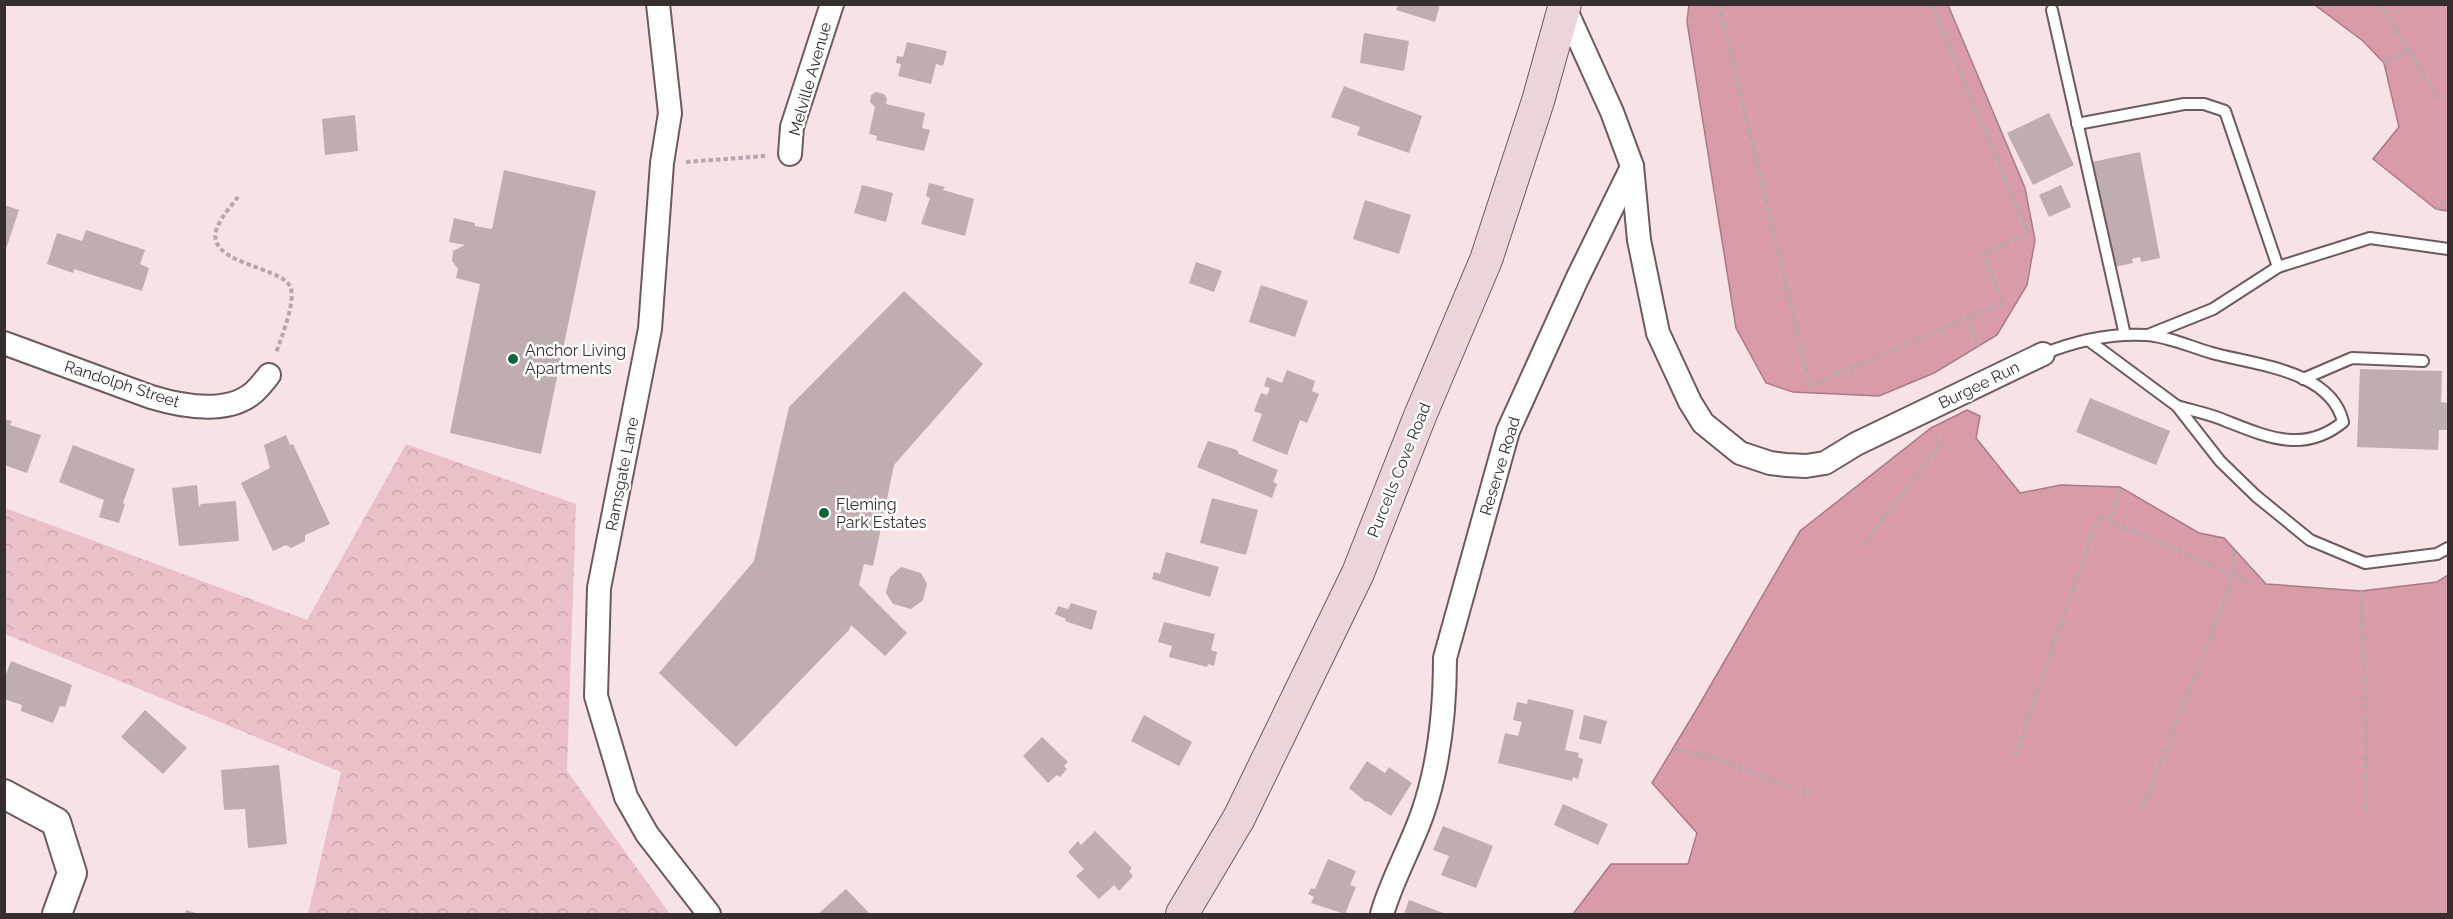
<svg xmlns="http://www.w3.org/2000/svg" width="2453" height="919" font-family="Raleway,sans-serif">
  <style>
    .forest { fill: url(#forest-crowns) }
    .water { fill: #da9ba9; stroke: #a97b85; stroke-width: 1.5 }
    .building { fill: #c0adb0 }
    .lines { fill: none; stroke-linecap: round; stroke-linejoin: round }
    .service-casing { stroke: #6c5b5e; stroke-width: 14 }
    .minor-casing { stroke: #6c5b5e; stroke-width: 26 }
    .tertiary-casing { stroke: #6c5b5e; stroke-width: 32 }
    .secondary-casing { stroke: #6c5b5e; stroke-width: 34 }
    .path { stroke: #b8a7aa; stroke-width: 4; stroke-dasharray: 4.5 3; stroke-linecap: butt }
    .service { stroke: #fff; stroke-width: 10 }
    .minor { stroke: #fff; stroke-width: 22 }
    .tertiary { stroke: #fff; stroke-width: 28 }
    .secondary { stroke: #ecd5da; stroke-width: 32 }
    .poi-dot { fill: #0d6739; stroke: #fff; stroke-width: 2 }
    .labels { text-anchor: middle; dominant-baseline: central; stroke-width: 5; stroke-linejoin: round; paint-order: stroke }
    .street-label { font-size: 16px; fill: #362f30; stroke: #fff }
    .poi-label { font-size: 16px; fill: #362f30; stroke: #fff; text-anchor: start }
  </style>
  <defs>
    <pattern id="forest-crowns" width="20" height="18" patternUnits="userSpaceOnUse" patternTransform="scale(1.5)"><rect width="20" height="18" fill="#ebc1c9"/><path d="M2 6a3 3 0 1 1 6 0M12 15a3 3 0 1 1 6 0" fill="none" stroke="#caa6ad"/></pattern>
  </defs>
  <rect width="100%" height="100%" fill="#f7e2e6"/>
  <polygon class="forest" points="406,444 576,504 567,771 670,914 308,914 341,772 5,634 5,508 307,620"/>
  <g class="water">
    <polygon points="1689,4 1948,5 2025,188 2035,240 2027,285 1997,335 1934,373 1879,396 1793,392 1766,383 1736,328 1687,22"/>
    <polygon points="2315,5 2448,5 2448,211 2436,209 2373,159 2399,127 2384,63 2363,41"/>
    <polygon points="1967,410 1980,416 1976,438 2020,493 2061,485 2120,487 2199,533 2224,538 2266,584 2361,591 2437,582 2448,575 2448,914 1573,914 1611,864 1688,864 1697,833 1652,783 1698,707 1800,531 1931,428"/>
  </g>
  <g class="building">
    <polygon points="1398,4 1440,4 1435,22 1396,10"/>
    <polygon points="1364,33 1409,41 1404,71 1360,63"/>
    <polygon points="907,42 947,51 943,66 936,64 931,84 898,76 901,64 896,63 897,56 903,57"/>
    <polygon points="1344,86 1422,116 1409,153 1357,135 1360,127 1331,117"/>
    <polygon points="876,92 884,94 887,99 886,104 925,113 922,128 930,130 924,151 876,140 877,136 869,134 875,107 870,102 871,95"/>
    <polygon points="2049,113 2074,165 2033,185 2007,133"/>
    <polygon points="355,115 358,151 325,155 322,119"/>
    <polygon points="2140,152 2160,258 2141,262 2140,257 2132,259 2133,263 2115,267 2092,162"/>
    <polygon points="504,170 596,191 541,454 450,433 480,284 456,278 458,269 452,261 453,251 465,245 449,242 454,218 475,223 475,226 492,229"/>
    <polygon points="929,183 945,187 943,190 974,199 965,236 921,224 930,198 926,196"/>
    <polygon points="862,185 893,193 886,222 854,213"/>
    <polygon points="2061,185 2071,207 2049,217 2039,195"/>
    <polygon points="1365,200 1411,215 1399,254 1353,239"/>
    <polygon points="4,205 19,210 5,252 4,252"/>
    <polygon points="86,230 145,250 140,264 149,268 142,291 74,269 73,273 47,264 57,233 82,241"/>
    <polygon points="1196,262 1222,271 1214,292 1189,283"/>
    <polygon points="1261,285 1308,301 1295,337 1249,322"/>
    <polygon points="904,291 983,364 894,465 873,566 864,564 859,585 907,633 885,656 851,625 849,630 736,747 659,673 754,561 789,407"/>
    <polygon points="2360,369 2442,371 2441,402 2448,403 2448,430 2439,430 2438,450 2357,447"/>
    <polygon points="1287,370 1315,381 1312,391 1319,394 1307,423 1300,420 1287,455 1252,441 1262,414 1254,411 1261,393 1267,395 1270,388 1264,386 1267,377 1282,383"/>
    <polygon points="2090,398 2170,431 2156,465 2076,432"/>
    <polygon points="4,419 12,421 10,425 41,435 27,473 4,465"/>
    <polygon points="286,435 290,445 293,444 330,524 305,535 305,541 291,548 286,545 273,551 241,483 270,468 264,445"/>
    <polygon points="1208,441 1237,450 1239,454 1278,470 1273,482 1277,484 1272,498 1197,467"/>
    <polygon points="73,445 135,469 123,503 125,504 119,523 99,517 104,500 59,482"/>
    <polygon points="197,485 199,507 201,504 236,501 239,541 179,546 172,488"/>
    <polygon points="1212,498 1258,510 1246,555 1200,543"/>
    <polygon points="1166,552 1219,567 1210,597 1152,579 1154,572 1160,574"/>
    <polygon points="901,567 921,573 927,584 923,600 911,609 893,604 886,593 890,577"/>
    <polygon points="1071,603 1097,611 1092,630 1065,621 1066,619 1055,614 1058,606 1068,609"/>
    <polygon points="1164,622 1215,634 1211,650 1217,652 1214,666 1208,664 1207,667 1169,657 1172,646 1158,642"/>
    <polygon points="11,661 72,685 65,707 60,706 53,723 21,711 22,705 4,699 4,680"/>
    <polygon points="1528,699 1574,710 1565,750 1579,753 1578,757 1583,759 1578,779 1573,777 1572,781 1498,763 1505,733 1518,736 1522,722 1513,720 1517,702 1527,704"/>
    <polygon points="145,710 187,748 163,774 121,737"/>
    <polygon points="1144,715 1192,742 1179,766 1131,741"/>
    <polygon points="1584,715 1607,721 1601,744 1579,739"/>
    <polygon points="1042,737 1068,762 1064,766 1067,769 1060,777 1057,775 1048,783 1023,756"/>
    <polygon points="1367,761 1385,773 1389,767 1412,783 1391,816 1368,801 1366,802 1349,788"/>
    <polygon points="279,765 287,844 248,848 245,809 224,810 221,770"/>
    <polygon points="1563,804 1608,824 1598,845 1554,825"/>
    <polygon points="1443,826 1493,846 1476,888 1441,875 1449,856 1433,850"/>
    <polygon points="1095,831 1132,868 1129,871 1133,876 1119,891 1114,885 1099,899 1076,876 1084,869 1068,852 1078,841 1081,845"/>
    <polygon points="1328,859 1356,871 1350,885 1356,887 1345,914 1311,903 1314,897 1308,894 1311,888 1315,889"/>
    <polygon points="846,889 870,914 818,914"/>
    <polygon points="1409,900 1443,913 1442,914 1404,914"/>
    <polygon points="186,910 199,914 185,914"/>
  </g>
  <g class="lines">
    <defs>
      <g id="service">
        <polyline points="2052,10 2125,335"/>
        <polyline points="2077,124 2184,104 2204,104 2225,111 2278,267"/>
        <polyline points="2148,335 2213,309 2278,267 2370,238 2448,249"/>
        <polyline points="2088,340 2177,406 2220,461 2256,496 2310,540 2365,563 2437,554 2448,548"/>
        <path d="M2043 354C2075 341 2111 333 2146 335 2167 336 2191 347 2212 353 2255 365 2331 370 2343 422 2304 454 2267 437 2226 421 2211 414 2193 411 2177 406"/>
        <polyline points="2303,379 2352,358 2423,361"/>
      </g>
      <g id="minor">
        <polyline points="658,4 670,113 662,163 650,329 599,588 596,696 626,797 647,834 709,914"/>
        <polyline points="1564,6 1612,112 1632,166 1639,240 1658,333 1690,402 1703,423 1740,453 1770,463 1786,465 1806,466 1825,463 1856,444 2043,354"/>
        <polyline points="790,154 792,127 832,4"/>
        <path d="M4 343 151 397C181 406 226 415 253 393 259 388 264 381 269 375"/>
        <path d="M1382 914C1392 879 1411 847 1423 812 1439 765 1445 708 1445 658L1508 431 1577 279 1632 167"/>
      </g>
      <polyline id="tertiary" points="4,794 56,822 72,873 57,914"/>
      <polyline id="secondary" points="1182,914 1239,818 1358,573 1420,416 1486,260 1538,101 1565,4"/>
    </defs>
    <use href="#service" class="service-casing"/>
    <use href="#minor" class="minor-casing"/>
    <use href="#tertiary" class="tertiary-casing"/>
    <use href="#secondary" class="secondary-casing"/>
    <g class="path">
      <polyline points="1719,4 1810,386 1967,318 1978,346"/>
      <polyline points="1931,4 2029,234 1983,253 2003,303 1967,318"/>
      <polyline points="2381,4 2440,101"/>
      <polyline points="2384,63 2409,50"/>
      <polyline points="686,162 765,156"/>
      <path d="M238 197C231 206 221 217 217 228 203 263 279 266 290 286 297 300 281 338 276 353"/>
      <polyline points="2436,209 2448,199"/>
      <polyline points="2109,521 2251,582"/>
      <polyline points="1863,545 1941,443 1935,433"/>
      <polyline points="2361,591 2366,718 2366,817"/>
      <polyline points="1674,748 1720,760 1811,795"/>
      <polyline points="2015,755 2099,516 2109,521 2120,487"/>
      <polyline points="2143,808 2235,573 2233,548"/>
    </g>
    <use href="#service" class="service"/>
    <use href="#minor" class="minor"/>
    <use href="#tertiary" class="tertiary"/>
    <use href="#secondary" class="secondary"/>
  </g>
  <g class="poi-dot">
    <circle cx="513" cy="359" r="6"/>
    <circle cx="824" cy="513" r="6"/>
  </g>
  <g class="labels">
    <g class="street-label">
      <text transform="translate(810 79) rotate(-74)">Melville Avenue</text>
      <text transform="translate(122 384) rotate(18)">Randolph Street</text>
      <text transform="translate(1979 385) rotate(-26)">Burgee Run</text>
      <text transform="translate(1500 466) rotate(-73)">Reserve Road</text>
      <text transform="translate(1399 470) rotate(-68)">Purcells Cove Road</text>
      <text transform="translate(622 474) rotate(-79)">Ramsgate Lane</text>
    </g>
    <g class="poi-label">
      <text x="525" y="350">Anchor Living<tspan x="525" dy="18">Apartments</tspan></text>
      <text x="836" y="504">Fleming<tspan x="836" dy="18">Park Estates</tspan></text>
    </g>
  </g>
  <rect width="2453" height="919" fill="none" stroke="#362f30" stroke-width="12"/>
</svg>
